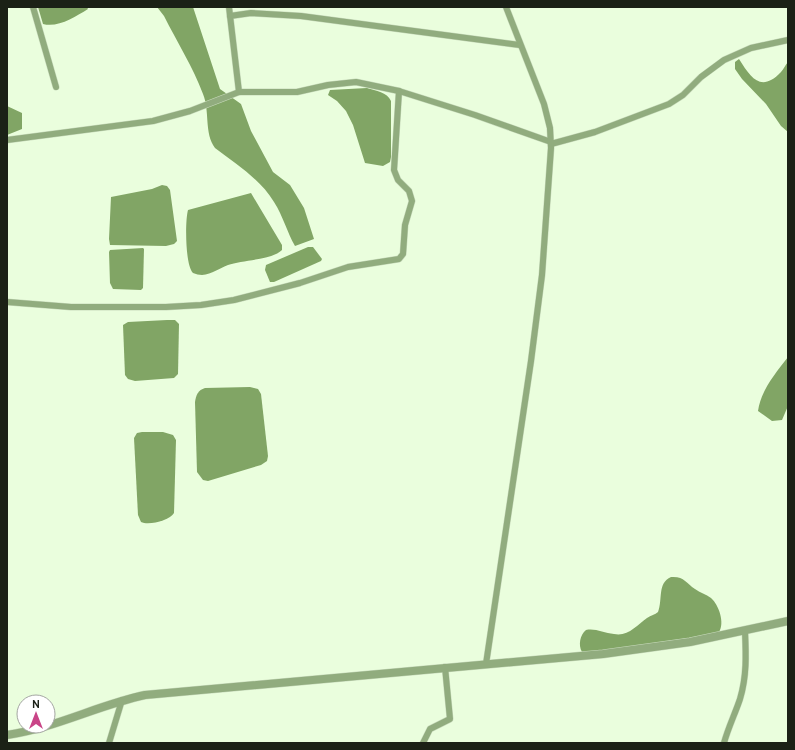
<svg xmlns="http://www.w3.org/2000/svg" width="795" height="750" font-family="Overpass,sans-serif">
  <style>
    .water { fill: #81a565 }
    .lines { fill: none; stroke-linecap: round; stroke-linejoin: round }
    .minor-casing { stroke: #c9dbbd; stroke-width: 7 }
    .tertiary-casing { stroke: #c9dbbd; stroke-width: 9 }
    .minor { stroke: #91ac7e; stroke-width: 6 }
    .tertiary { stroke: #91ac7e; stroke-width: 8 }
  </style>
  <rect width="100%" height="100%" fill="#eafedd"/>
  <g class="water">
    <path d="M38 7H87L88 9C75 17 58 28 43 24Z"/>
    <path d="M157 7H193L220 89 241 104 251 131 273 172 290 185 304 208 314 239 295 246C287 232 283 216 274 202 260 179 236 164 215 148 204 133 210 111 203 94 193 67 177 42 164 16Z"/>
    <path d="M739 59C751 78 761 93 781 72 784 69 785 65 788 62V132L781 126 766 104 742 79 735 69V62Z"/>
    <path d="M367 88C376 91 387 92 391 101V157L390 162 383 166 365 163 353 125 346 111 337 101 328 95 330 90Z"/>
    <polygon points="7,106 22,113 22,129 7,135"/>
    <polygon points="162,185 167,186 170,190 177,241 174,244 166,246 110,245 109,239 111,197 152,189"/>
    <path d="M251 193 282 245V250C272 260 242 260 228 265 220 268 212 274 202 275 199 275 196 274 193 273 185 265 185 221 188 210Z"/>
    <polygon points="308,247 313,247 322,259 321,261 274,282 270,282 265,270 266,265"/>
    <polygon points="143,248 144,249 143,288 141,290 113,289 110,283 109,252 110,250"/>
    <polygon points="167,320 175,320 179,324 178,374 174,378 135,381 128,379 125,375 123,325 128,322"/>
    <path d="M788 357V406L782 420 772 421 758 411C761 390 775 374 788 357Z"/>
    <path d="M250 387 258 389 261 394 268 456 267 461 261 465 208 481 203 480 197 472 195 402C196 395 198 390 205 388Z"/>
    <path d="M142 432H163L173 435 176 440 174 513C170 520 149 526 141 522L138 515 134 438 137 433Z"/>
    <path d="M671 577C684 576 686 583 695 589 700 593 706 594 711 598 719 605 725 623 719 632L689 638 584 653 582 652C578 645 580 635 586 630 595 628 604 633 614 634 628 637 637 625 647 618 651 615 655 615 658 612 663 600 657 583 671 577Z"/>
  </g>
  <g class="lines">
    <defs>
      <g id="minor">
        <polyline points="33,7 56,87"/>
        <polyline points="229,7 239,92"/>
        <polyline points="230,16 251,13 301,16 520,45"/>
        <polyline points="7,140 153,121 190,111 239,92 297,92 328,85 356,82 399,91 475,115 551,142"/>
        <polyline points="551,144 595,132 669,104 683,95 701,77 724,60 751,48 788,40"/>
        <polyline points="7,302 71,307 166,307 201,305 234,300 300,283 348,267 399,259 403,254 405,225 412,201 409,191 398,180 394,170 399,91"/>
        <polyline points="486,664 531,361 542,275 551,148 550,128 544,104 506,7"/>
        <polyline points="109,743 122,700"/>
        <polyline points="423,743 430,729 450,719 445,667"/>
        <path d="M724 743C728 728 735 714 740 699 747 676 746 654 745 631"/>
      </g>
      <path id="tertiary" d="M7 735C55 728 98 705 145 695L603 654 690 642 788 621"/>
    </defs>
    <use href="#minor" class="minor-casing"/>
    <use href="#tertiary" class="tertiary-casing"/>
    <use href="#minor" class="minor"/>
    <use href="#tertiary" class="tertiary"/>
  </g>
  <rect width="795" height="750" fill="none" stroke="#1b2116" stroke-width="16"/>
  <g transform="translate(36 714)"><circle r="19" fill="#ffffff" stroke="#a4a6a2"/>
  <path d="M0-3L7 15L0 10L-7 15Z" fill="#c94487"/>
  <text y="-6" font-size="11" font-weight="bold" text-anchor="middle" fill="#1b2116">N</text>
  </g>
</svg>
